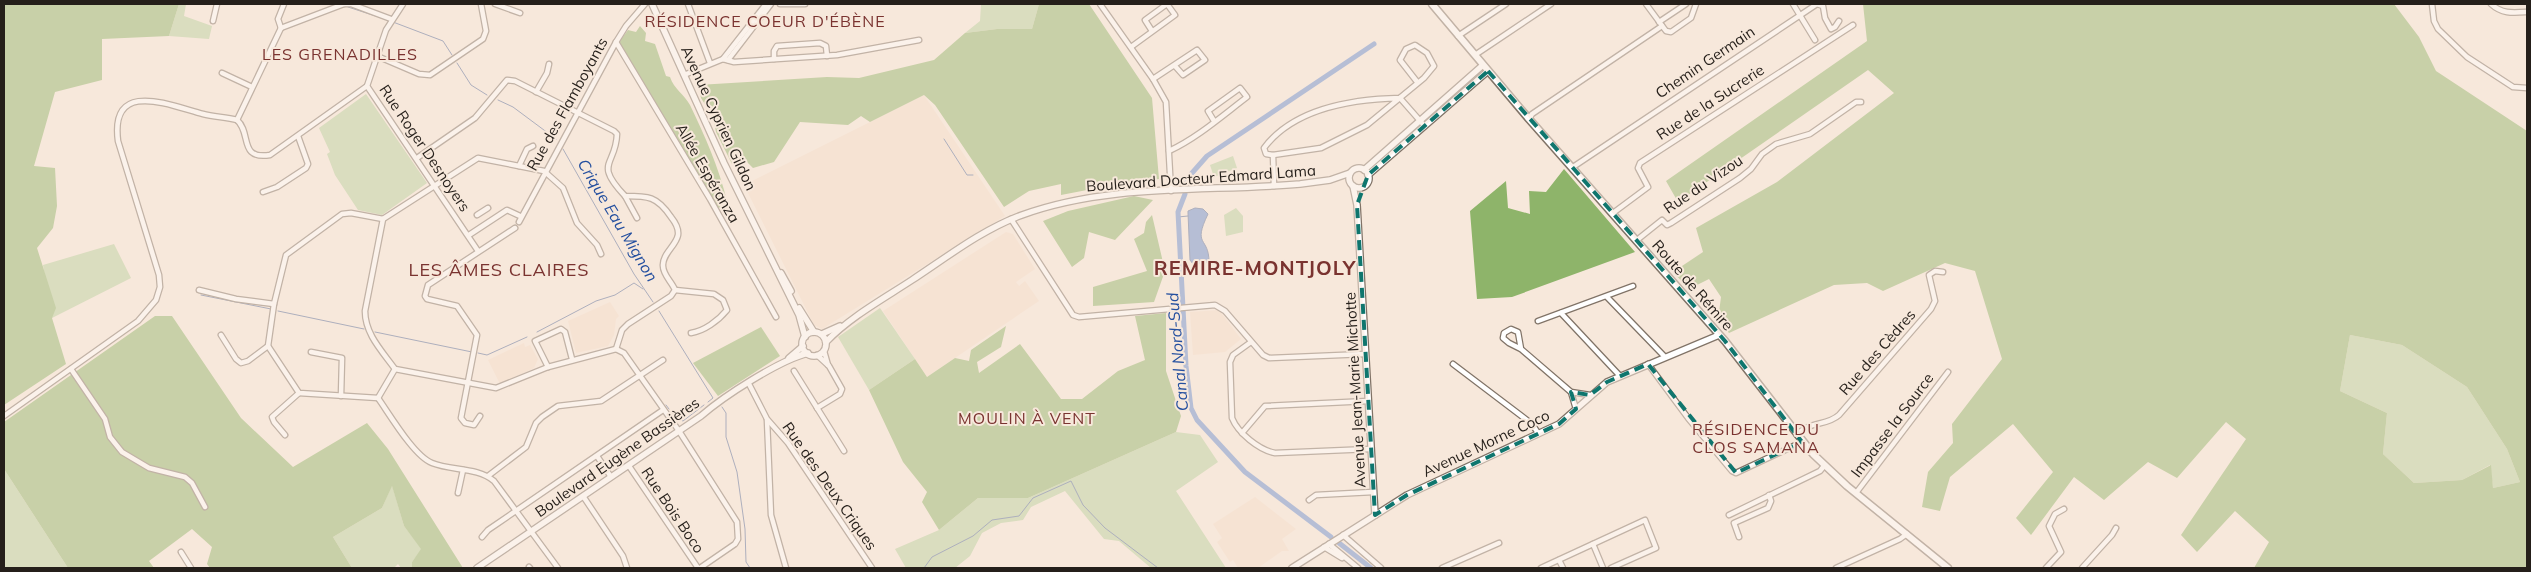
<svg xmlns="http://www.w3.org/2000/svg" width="2531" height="572" font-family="Mulish,sans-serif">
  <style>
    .built { fill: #f3decb }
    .green { fill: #b5d09d }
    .forest { fill: #8eb46a; fill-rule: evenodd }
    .water { fill: #678ccf; stroke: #536b99 }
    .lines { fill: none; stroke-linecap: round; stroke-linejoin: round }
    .stream { stroke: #536b99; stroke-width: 1 }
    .canal { stroke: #678ccf; stroke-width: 5 }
    .minor-casing { stroke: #807367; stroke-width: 7 }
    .tertiary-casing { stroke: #807367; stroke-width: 8 }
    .secondary-casing { stroke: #807367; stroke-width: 9 }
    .minor { stroke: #fff; stroke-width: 4.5 }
    .tertiary { stroke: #fff; stroke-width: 5.5 }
    .secondary { stroke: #fff; stroke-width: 6 }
    .marked { fill: none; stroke: #0f766e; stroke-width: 4; stroke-dasharray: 10 6; stroke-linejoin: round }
    .labels { text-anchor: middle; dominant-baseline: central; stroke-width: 4; stroke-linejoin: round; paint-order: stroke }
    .street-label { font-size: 15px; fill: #251f1a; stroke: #f7e8db }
    .neighbourhood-label { font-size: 16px; letter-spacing: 1px; fill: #7a3330; stroke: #f7e8db }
    .water-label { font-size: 16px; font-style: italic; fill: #244f9f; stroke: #f7e8db }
    .quarter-label { font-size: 18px; letter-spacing: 1px; fill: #7a3330; stroke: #f7e8db }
    .district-label { font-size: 20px; font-weight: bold; letter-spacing: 1px; fill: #7a3330; stroke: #f7e8db }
  </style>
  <rect width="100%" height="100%" fill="#f7e8db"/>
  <g class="built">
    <polygon points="924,95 1005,216 822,329 814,325 744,185"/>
    <polygon points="1006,232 1013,234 1035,269 1016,282 1019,286 1025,281 1039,301 927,377 883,311"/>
    <polygon points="610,302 619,316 616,319 614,335 608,346 576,353 568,321"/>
    <polygon points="1219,310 1241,339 1225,352 1193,355 1190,312"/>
    <polygon points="524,343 525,347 530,345 538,359 534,368 500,384 488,360"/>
    <polygon points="1255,497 1296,529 1282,539 1289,551 1282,551 1258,568 1238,568 1233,560 1230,562 1217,542 1222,538 1213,524"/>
  </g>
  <g class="green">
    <polygon points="179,4 186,4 184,16 212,26 209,39 169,36"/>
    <polygon points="981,4 1039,4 1032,29 997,29 965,33 980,21"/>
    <polygon points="366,94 427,183 382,215 358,210 335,175 327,154 330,152 319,128"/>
    <polygon points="1233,156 1237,168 1214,177 1210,165"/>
    <polygon points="1236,208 1243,216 1243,232 1226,236 1224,215"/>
    <polygon points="114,244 131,278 52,318 43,265"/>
    <polygon points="880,308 915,359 869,390 838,337"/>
    <polygon points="2350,335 2402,345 2467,387 2507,449 2520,482 2493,488 2490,465 2462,480 2414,483 2383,454 2387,413 2340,391"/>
    <polygon points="1176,432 1200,435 1218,462 1176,491 1226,568 1151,568 1119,541 1104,539 1065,491 1031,507 1023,520 1001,523 982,533 970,556 955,568 906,568 895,549 939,530 978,498 1028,498"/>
    <polygon points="4,469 68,568 4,568"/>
    <polygon points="392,485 404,526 422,549 412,562 412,568 401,568 398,564 394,568 352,568 333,537 382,508"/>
  </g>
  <g class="forest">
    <polygon points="4,4 179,4 169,36 102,39 102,80 55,92 34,166 55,168 57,206 53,228 37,248 56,308 52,318 66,364 4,405"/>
    <polygon points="1039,4 1089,4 1152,98 1159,179 1113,185 1061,195 1061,184 1029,191 1004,207 935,105 924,95 870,122 861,116 848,125 800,122 774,162 753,168 744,159 732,164 716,132 713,117 701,98 698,85 827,77 859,78 934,60 965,33 997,29 1032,29"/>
    <path d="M1863 4H2394L2419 37 2436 71 2527 131V568H2254L2269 542 2235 511 2197 552 2181 535 2246 439 2226 422 2177 478 2148 462 2104 500 2074 477 2031 535 2016 518 2053 472 2013 424 1950 477 1940 511 1922 507 1928 472 1953 443 1952 424 2002 359 1975 271 1945 263 1883 291 1867 283 1834 285 1729 333 1718 320 1721 297 1709 279 1689 289 1673 272 1703 252 1696 228 1777 182 1894 93 1868 70 1678 202 1666 181 1867 41ZM2350 335 2402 345 2467 387 2507 449 2520 482 2493 488 2491 465 2462 480 2414 483 2383 454 2387 413 2340 391Z"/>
    <path d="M640 26 646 33 645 41 655 44 666 76 670 77C674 89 684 94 690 105 705 136 719 168 727 201L718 209 619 42 628 30 636 32Z"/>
    <polygon points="1564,169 1635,252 1512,297 1477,299 1470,211 1506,181 1508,208 1530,214 1529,191 1546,192"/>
    <polygon points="1134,196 1153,200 1115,240 1089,232 1084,258 1072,267 1043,221 1068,211"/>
    <polygon points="1152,215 1165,271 1154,302 1093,306 1093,287 1147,271 1134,239 1144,233 1146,222"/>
    <polygon points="1166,313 1166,371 1181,416 1176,432 1028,498 978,498 939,530 922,502 927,492 903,462 869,390 915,359 927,377 955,358 969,361 971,350 1006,326 1001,347 977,362 979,373 1020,344 1061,399 1082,399 1118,371 1145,360 1135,316"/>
    <polygon points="155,316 172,316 241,418 293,467 367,423 388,449 463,568 412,568 412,562 421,549 404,526 392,486 382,508 333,537 352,568 210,568 207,564 212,547 192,529 149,561 154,568 68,568 4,469 4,422"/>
    <polygon points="761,327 780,356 718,396 693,363"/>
  </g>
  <path class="water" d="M1195 208 1203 209 1208 214C1192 247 1209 236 1209 262L1193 264 1190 260 1188 213V211Z"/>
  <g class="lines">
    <g class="stream">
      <polyline points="348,7 388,20"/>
      <polyline points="393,22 443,41 452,55"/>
      <polyline points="457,63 471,85 487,95"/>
      <polyline points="498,100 513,107 556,139"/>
      <polyline points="944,139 967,175 973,175"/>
      <polyline points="563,149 634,274 653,302"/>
      <polyline points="1178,217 1188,216"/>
      <polyline points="201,295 271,309"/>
      <polyline points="278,311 364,329"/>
      <polyline points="659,311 713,398 708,402"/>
      <polyline points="375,332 472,352"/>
      <polyline points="537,332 596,301 615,295 634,283 643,289"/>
      <polyline points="478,353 487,355 527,337"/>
      <polyline points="666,405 669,409"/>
      <polyline points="722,407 726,413 726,437 737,472 745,529 746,562 750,568"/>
      <polyline points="671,412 678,419 683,421 704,405"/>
      <polyline points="924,568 932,557 973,536 992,520 1019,516 1033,498 1071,481 1083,505 1105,528 1158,568"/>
    </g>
    <g class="canal">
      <polyline points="1185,186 1192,173 1207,156 1374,44"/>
      <polyline points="1185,194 1178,212 1186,366 1191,408 1197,420 1245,472 1331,537"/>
      <polyline points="1339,543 1371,568"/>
    </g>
    <defs>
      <g id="minor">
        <polyline points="344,4 351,4 391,19"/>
        <polyline points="403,4 386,30 367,86 478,251"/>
        <polyline points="495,4 520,13"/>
        <polyline points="688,4 710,63"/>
        <polyline points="780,4 805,4"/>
        <polyline points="1100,4 1153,79 1166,102 1171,191"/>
        <polyline points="1646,4 1666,31 1671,32 1691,18 1696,4"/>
        <polyline points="1793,4 1815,40"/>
        <polyline points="2432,4 2434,21 2438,29 2467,57 2513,87 2527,88"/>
        <path d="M2491 4C2502 14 2512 13 2527 12"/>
        <polyline points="213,21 217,4"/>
        <polyline points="1659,22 1686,4"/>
        <polyline points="281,28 344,4"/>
        <polyline points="281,28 278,19 284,4"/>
        <polyline points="1458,36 1506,4"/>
        <polyline points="616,42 710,199 776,317"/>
        <polyline points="1131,47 1175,15 1167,4 1145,20 1152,31"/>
        <polyline points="1475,55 1551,4"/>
        <polyline points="377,56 419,74 430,75 483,39 486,31 481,4"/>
        <polyline points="723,59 766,4"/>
        <polyline points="774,59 774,51 777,46 820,43 826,46 827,56"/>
        <polyline points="728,60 771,4"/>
        <polyline points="222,73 252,87"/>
        <polyline points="684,75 723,59 734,62 837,55 919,40"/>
        <polyline points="1153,79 1197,50 1205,60 1183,75 1175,66"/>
        <polyline points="536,92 547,73 549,64"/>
        <path d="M1400 98C1354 99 1294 108 1264 148L1266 154 1273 155 1321 148 1367 125 1424 78 1434 66 1427 53 1415 45 1406 49 1400 60 1418 83"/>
        <polyline points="1400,98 1422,123"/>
        <polyline points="1529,119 1532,114 1662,26"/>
        <path d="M237 120C252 133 238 160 270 155L367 86"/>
        <polyline points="237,120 281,28"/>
        <path d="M1169 151C1197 138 1222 116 1247 97L1240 88 1208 111 1214 121"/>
        <polyline points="1273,155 1274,186"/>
        <path d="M417 158 475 118 507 80 515 81 614 131 617 134C616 166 593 162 625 196 648 196 657 196 671 217 675 222 679 228 678 235 676 246 662 254 663 266 663 275 672 282 675 290L671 296 628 324 622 330 616 349"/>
        <polyline points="519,166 527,149 533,146"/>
        <polyline points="1573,167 1817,4 1823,6 1825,18 1831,29 1835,27 1839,21"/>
        <polyline points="263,192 277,187 306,168 308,164 298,136"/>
        <polyline points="625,196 637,218"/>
        <polyline points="1613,213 1648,187 1638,168 1640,163 1853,25"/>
        <polyline points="477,215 488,208"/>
        <path d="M383 219 365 311C365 334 382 351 395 369L496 388 548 367 616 349 624 353 679 431 737 522 738 539 735 544 700 568"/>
        <polyline points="383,219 478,158 544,171 563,188 577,223 597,245 601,254"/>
        <polyline points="1011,219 1073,315 1079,317 1215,305 1225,311 1263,355 1269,358 1365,354"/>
        <polyline points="519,222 616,42 626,26 645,4"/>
        <polyline points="469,235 507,210 520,216"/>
        <polyline points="1637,240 1662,220 1667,225 1671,223 1740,178 1751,169 1762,154 1776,144 1810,134 1856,102 1861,102"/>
        <polyline points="199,290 236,299 274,304"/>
        <path d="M675 290 714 294 723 300 727 310C718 321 704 331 691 333"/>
        <polyline points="1607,297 1664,356"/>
        <polyline points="1561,313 1620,376"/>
        <polyline points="1538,321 1633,286"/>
        <polyline points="221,335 236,359 241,363 248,361 268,346"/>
        <path d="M1251 342 1233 355 1230 362 1232 418C1238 433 1259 450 1275 453L1370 449"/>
        <polyline points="1521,349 1518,332 1511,329 1504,333 1503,338 1509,343 1521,349 1571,392 1590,395"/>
        <polyline points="824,351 828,365"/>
        <polyline points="311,352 342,358 341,396"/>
        <polyline points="817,355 829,366 842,389 840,394 817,408"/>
        <polyline points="1453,364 1532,424 1538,433"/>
        <polyline points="1648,364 1688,418 1732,471 1736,473 1802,442"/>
        <polyline points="548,367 535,341 561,329 565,332 572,359"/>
        <polyline points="71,369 105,419 110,437 122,452 149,468 185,477 192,483 205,507"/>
        <polyline points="794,371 844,451"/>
        <polyline points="749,384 767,419 788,443 872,568"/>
        <polyline points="1571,392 1576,409"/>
        <polyline points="378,398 299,393 268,346 274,304 286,255 342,214 351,213 383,219"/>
        <path d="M378 398C390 415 414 456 432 463 452 471 477 467 494 481L558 568"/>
        <polyline points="378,398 395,369"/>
        <path d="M4 416 138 321 156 300 160 287 159 275 118 141C110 79 169 105 203 114 214 117 226 117 237 120"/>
        <polyline points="480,416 474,425 465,423 461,418 477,335 457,306 427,299 425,296 428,285 515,228"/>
        <polyline points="767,420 771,515 786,568"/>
        <polyline points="1242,433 1265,406 1368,401"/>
        <polyline points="285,435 274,422 272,417 299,393"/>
        <path d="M1797 435C1809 421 1827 426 1839 415L1931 309 1935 301 1929 275 1935 271 1943 272"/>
        <polyline points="597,456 611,477"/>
        <polyline points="629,466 698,568"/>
        <polyline points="488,476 526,447 536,423 542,417 558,406 601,401 663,360"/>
        <polyline points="458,493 463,470"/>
        <polyline points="1856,493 1948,372"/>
        <polyline points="583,496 623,556 627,568"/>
        <polyline points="1309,500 1316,495 1373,492"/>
        <polyline points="1729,515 1820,471 1824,466"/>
        <polyline points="1343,535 1381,568"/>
        <polyline points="482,537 488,530 663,410"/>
        <polyline points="1739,537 1734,523 1768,508 1771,501 1769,495"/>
        <polyline points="1329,544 1358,568"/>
        <polyline points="1593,544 1603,568"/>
        <polyline points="1324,547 1342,558"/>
        <polyline points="181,552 191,568"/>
        <polyline points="1559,560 1563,568"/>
        <polyline points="529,567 530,568"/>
        <polyline points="1442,568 1499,543"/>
        <polyline points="1541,568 1645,520 1656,548 1611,568"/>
        <polyline points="1836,568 1900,539 1907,534"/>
        <polyline points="2046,568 2061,552 2049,526 2055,514 2064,509"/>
        <polyline points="2082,568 2112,535 2116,528"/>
      </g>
      <g id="tertiary">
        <polyline points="652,4 724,163 799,315 805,337"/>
        <circle cx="1359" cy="178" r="10"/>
        <polyline points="1364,170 1483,65"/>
        <polyline points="1368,175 1488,71"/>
        <polyline points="1353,186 1357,205 1375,515"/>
        <polyline points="781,273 791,291"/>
        <polyline points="799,308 814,332"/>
        <circle cx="814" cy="344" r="12"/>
        <polyline points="822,334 840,326"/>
        <path d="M826 342C850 317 883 299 912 280 947 257 983 229 1022 215 1110 183 1208 192 1300 184L1330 180 1350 173"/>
        <polyline points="789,358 803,346"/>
        <path d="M477 568 701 416C724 396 778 361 808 353"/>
        <polyline points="1292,568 1407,495 1559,424 1607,382 1719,335"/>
      </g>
      <polyline id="secondary" points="1432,4 1529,119 1725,341 1813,454 1847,486 1948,568"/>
    </defs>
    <use href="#minor" class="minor-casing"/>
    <use href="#tertiary" class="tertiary-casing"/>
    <use href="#secondary" class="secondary-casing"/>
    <use href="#minor" class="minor"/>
    <use href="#tertiary" class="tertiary"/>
    <use href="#secondary" class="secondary"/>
  </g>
  <path d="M0 0H2531V572H0ZM1488 71 1725 341 1802 442 1736 473 1648 364 1607 382 1590 395 1571 392 1576 409 1559 424 1407 495 1375 515 1357 205 1368 175Z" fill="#f7e8db" fill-opacity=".55" fill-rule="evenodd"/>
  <path class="marked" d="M1488 71 1725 341 1802 442 1736 473 1648 364 1607 382 1590 395 1571 392 1576 409 1559 424 1407 495 1375 515 1357 205 1368 175Z"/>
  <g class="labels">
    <g class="street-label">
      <text transform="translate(1705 62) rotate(-34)">Chemin Germain</text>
      <text transform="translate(1710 102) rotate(-33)">Rue de la Sucrerie</text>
      <text transform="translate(567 104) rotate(-61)">Rue des Flamboyants</text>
      <text transform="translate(719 118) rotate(65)">Avenue Cyprien Gildon</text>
      <text transform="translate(425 148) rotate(56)">Rue Roger Desnoyers</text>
      <text transform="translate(708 173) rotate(60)">Allée Espéranza</text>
      <text transform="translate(1201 178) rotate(-4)">Boulevard Docteur Edmard Lama</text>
      <text transform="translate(1703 184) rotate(-34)">Rue du Vizou</text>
      <text transform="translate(1693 285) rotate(49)">Route de Rémire</text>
      <text transform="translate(1877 352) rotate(-49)">Rue des Cèdres</text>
      <text transform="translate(1355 390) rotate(-93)">Avenue Jean-Marie Michotte</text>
      <text transform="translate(1892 425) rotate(-53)">Impasse la Source</text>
      <text transform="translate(1486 443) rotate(-25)">Avenue Morne Coco</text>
      <text transform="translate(617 457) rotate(-35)">Boulevard Eugène Bassières</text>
      <text transform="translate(830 486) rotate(55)">Rue des Deux Criques</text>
      <text transform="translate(673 510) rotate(56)">Rue Bois Boco</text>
    </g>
    <g class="neighbourhood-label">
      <text x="765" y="21">RÉSIDENCE COEUR D'ÉBÈNE</text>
      <text x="340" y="54">LES GRENADILLES</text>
      <text x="1027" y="418">MOULIN À VENT</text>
      <text x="1756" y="429">RÉSIDENCE DU<tspan x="1756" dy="18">CLOS SAMANA</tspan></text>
    </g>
    <g class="water-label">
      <text transform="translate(618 220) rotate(59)">Crique Eau Mignon</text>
      <text transform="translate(1177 352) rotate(-95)">Canal Nord-Sud</text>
    </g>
    <g class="quarter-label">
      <text x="499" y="269">LES ÂMES CLAIRES</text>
    </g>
    <g class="district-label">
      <text x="1255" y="267">REMIRE-MONTJOLY</text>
    </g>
  </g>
  <rect width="2531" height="572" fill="none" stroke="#251f1a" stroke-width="10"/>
</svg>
